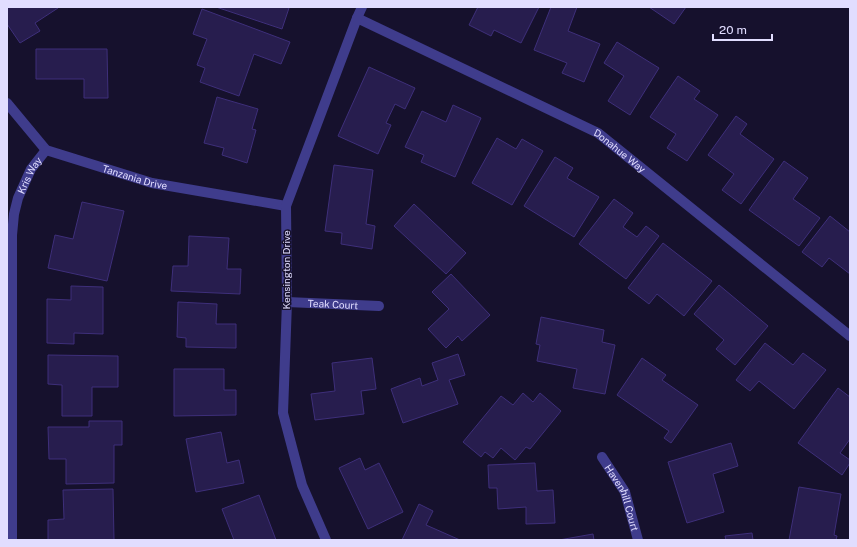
<svg xmlns="http://www.w3.org/2000/svg" width="857" height="547" font-family="'Public Sans',sans-serif">
  <style>
    .building { fill: #271d4e; stroke: #3e2f7a }
    .lines { fill: none; stroke-linecap: round; stroke-linejoin: round }
    .minor { stroke: #3f3c8c; stroke-width: 10 }
    .labels { text-anchor: middle; dominant-baseline: central; stroke-width: 3; stroke-linejoin: round; paint-order: stroke }
    .street-label { font-size: 10px; fill: #e1ddff; stroke: #16112d }
  </style>
  <rect width="100%" height="100%" fill="#16112d"/>
  <g class="building">
    <polygon points="7,7 58,7 58,8 35,23 40,31 20,43 7,24"/>
    <polygon points="216,7 285,7 289,8 282,29"/>
    <polygon points="478,7 539,7 521,43 494,30 491,36 469,25"/>
    <polygon points="551,7 577,7 568,31 600,44 584,82 562,73 567,63 534,50"/>
    <polygon points="649,7 686,7 674,24"/>
    <polygon points="202,9 290,42 281,64 254,54 239,96 200,82 205,68 197,65 207,39 193,34"/>
    <polygon points="617,42 659,68 630,115 608,101 624,76 604,63"/>
    <polygon points="36,49 107,49 108,98 84,98 84,79 36,79"/>
    <polygon points="369,67 415,88 405,109 395,104 386,123 391,125 378,154 338,136"/>
    <polygon points="678,76 700,91 694,99 718,115 687,161 667,148 676,134 650,117"/>
    <polygon points="217,97 258,109 252,129 256,130 247,163 222,155 224,148 204,143"/>
    <polygon points="453,105 481,118 455,177 421,162 424,155 405,147 422,111 446,122"/>
    <polygon points="736,116 747,124 740,134 774,159 741,204 722,190 734,174 708,155"/>
    <polygon points="497,138 516,149 522,139 543,151 512,205 472,183"/>
    <polygon points="555,157 573,168 567,178 599,197 574,237 524,206"/>
    <polygon points="784,161 808,178 793,199 820,218 799,246 749,210"/>
    <polygon points="334,165 373,170 366,224 375,226 372,249 341,244 342,233 325,231"/>
    <polygon points="614,199 633,213 623,227 637,237 646,226 659,236 626,279 579,244"/>
    <polygon points="82,202 124,211 107,281 48,268 55,235 73,239"/>
    <polygon points="414,204 466,253 446,274 394,226"/>
    <polygon points="830,216 850,232 850,274 829,258 822,267 802,252"/>
    <polygon points="189,236 229,238 227,269 241,269 240,294 171,291 173,266 188,266"/>
    <polygon points="663,243 712,281 684,316 657,294 649,304 628,288"/>
    <polygon points="451,274 490,315 462,341 458,336 446,348 428,329 449,309 432,292"/>
    <polygon points="719,285 768,326 735,365 716,349 724,340 694,314"/>
    <polygon points="71,286 103,287 103,334 74,333 74,344 47,343 47,299 71,300"/>
    <polygon points="178,302 217,304 216,324 236,324 236,348 186,347 186,338 177,337"/>
    <polygon points="541,317 604,330 602,342 615,345 605,394 573,388 577,369 537,361 540,345 536,344"/>
    <polygon points="765,343 793,365 803,353 826,370 794,409 759,381 750,391 736,380"/>
    <polygon points="458,354 465,375 449,380 458,404 403,423 391,389 420,378 422,386 438,380 432,363"/>
    <polygon points="48,355 118,356 118,387 92,387 92,416 62,416 62,385 48,384"/>
    <polygon points="372,358 376,389 361,391 364,414 315,420 311,394 335,391 332,363"/>
    <polygon points="642,358 666,375 662,380 698,405 671,443 664,438 669,431 617,395"/>
    <polygon points="174,369 224,369 224,390 236,390 236,415 174,416"/>
    <polygon points="838,388 850,397 850,439 840,453 850,460 850,463 842,475 798,443"/>
    <polygon points="523,393 533,402 540,393 561,411 530,449 526,447 515,460 501,448 493,458 485,452 481,457 463,442 501,396 513,405"/>
    <polygon points="89,421 122,421 122,445 114,445 114,483 66,484 66,459 49,459 48,427 89,427"/>
    <polygon points="221,432 227,463 239,460 244,483 196,492 186,439"/>
    <polygon points="731,443 738,466 713,474 724,512 687,523 668,462"/>
    <polygon points="360,458 365,470 379,463 403,512 368,529 339,468"/>
    <polygon points="535,463 537,491 553,490 555,523 526,524 526,507 498,509 497,488 489,488 488,465"/>
    <polygon points="799,487 841,494 834,535 837,536 836,540 789,540"/>
    <polygon points="113,489 114,540 48,540 48,520 64,519 63,490"/>
    <polygon points="259,495 276,540 234,540 222,509"/>
    <polygon points="419,504 433,511 426,525 460,540 402,540"/>
    <polygon points="752,533 753,540 726,540 725,536"/>
    <polygon points="593,534 594,540 559,540"/>
  </g>
  <g class="lines">
    <g class="minor">
      <path id="s1" d="M357 18 598 133 850 336"/>
      <path id="s2" d="M7 103 46 150 152 183 286 206"/>
      <path id="s3" d="M287 302 379 306"/>
      <path id="s4" d="M602 457 625 492 638 540"/>
      <path id="s5" d="M12 540V235L14 214 18 198 31 169 46 150"/>
      <polyline points="326,540 302,485 283,413 287,302 286,206 357,18 362,7"/>
    </g>
  </g>
  <g class="labels">
    <g class="street-label">
      <text stroke="none"><textPath href="#s1" startOffset="295">Donahue Way</textPath></text>
      <text stroke="none"><textPath href="#s2" startOffset="154">Tanzania Drive</textPath></text>
      <text stroke="none"><textPath href="#s5" startOffset="368">Kris Way</textPath></text>
      <text transform="translate(286 270) rotate(-90)">Kensington Drive</text>
      <text stroke="none"><textPath href="#s3" startOffset="46">Teak Court</textPath></text>
      <text stroke="none"><textPath href="#s4" startOffset="46">Havenhill Court</textPath></text>
    </g>
  </g>
  <rect width="857" height="547" fill="none" stroke="#e1ddff" stroke-width="16"/>
  <path d="M713 34v6h59v-6" fill="none" stroke="#e1ddff" stroke-width="2"/>
  <text x="719" y="34" font-size="12" fill="#e1ddff" stroke="#16112d" stroke-width="3" paint-order="stroke">20 m</text>
</svg>
